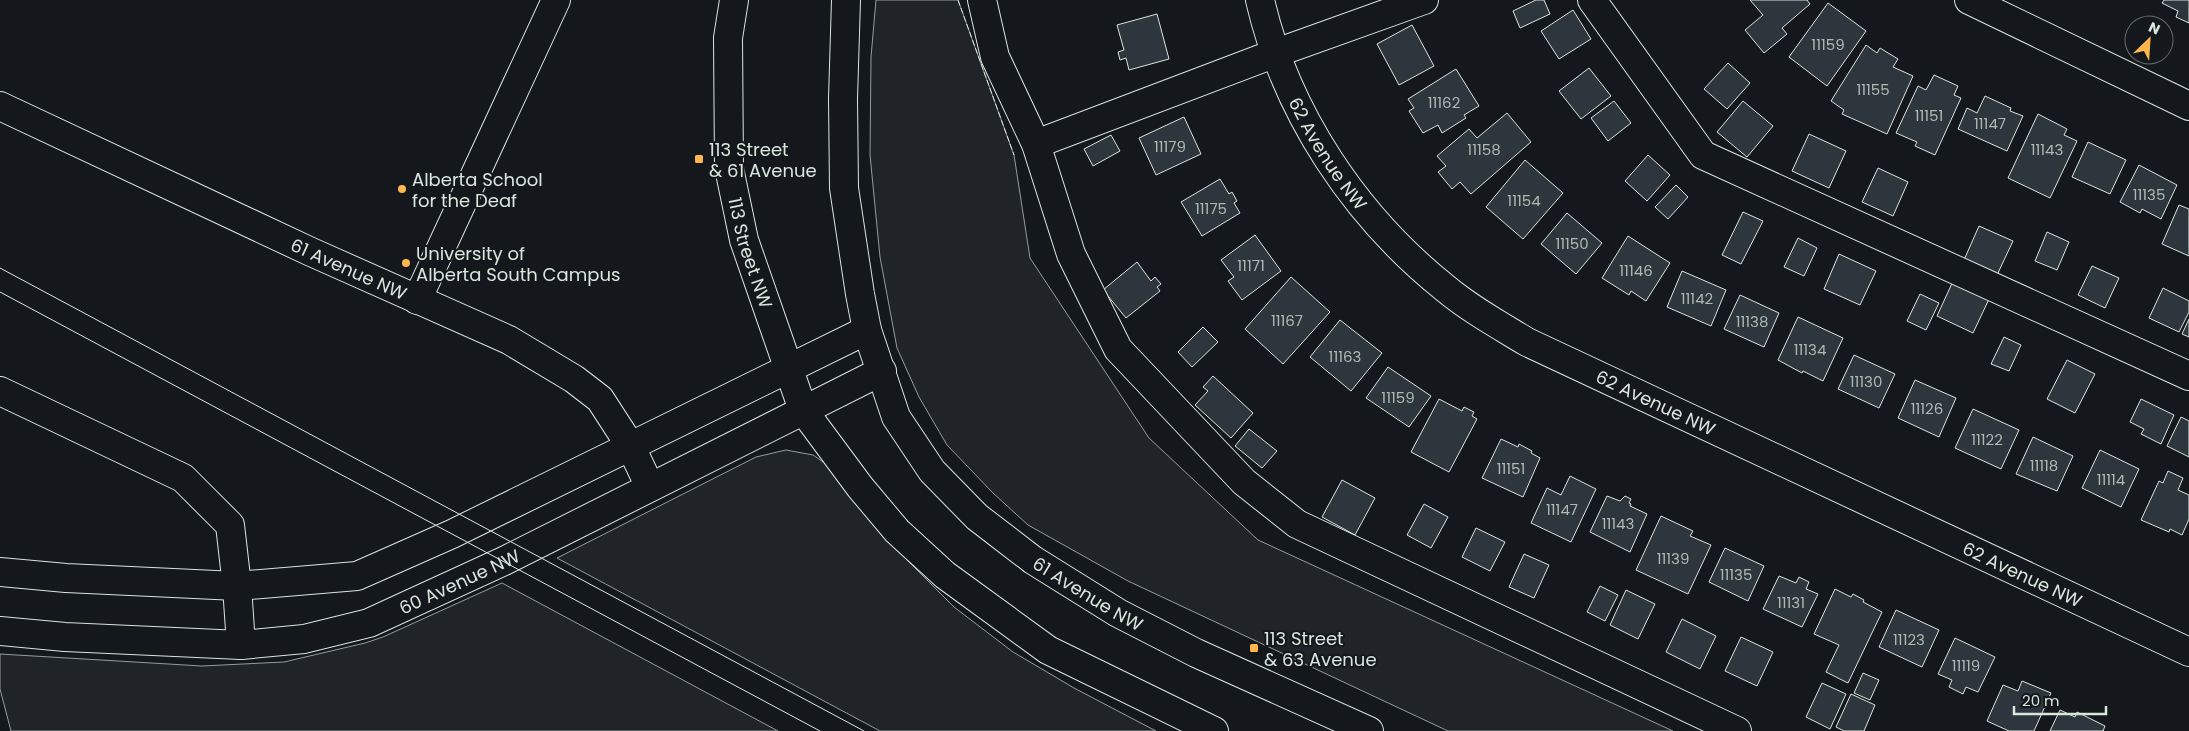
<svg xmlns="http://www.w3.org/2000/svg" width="2189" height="731" font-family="Poppins,sans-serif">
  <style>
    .green { fill: #202428; stroke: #939e99 }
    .building { fill: #2c363c; stroke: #d8e6dc }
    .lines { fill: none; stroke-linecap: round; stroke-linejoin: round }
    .minor-casing { stroke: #d8e6dc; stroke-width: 30 }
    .major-casing { stroke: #d8e6dc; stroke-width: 30 }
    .minor { stroke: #14181c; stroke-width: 28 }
    .major { stroke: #14181c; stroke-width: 28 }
    .tram { stroke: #d8e6dc; stroke-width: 1 }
    .fence { stroke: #d8e6dc; stroke-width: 1; stroke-dasharray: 6 2.5; stroke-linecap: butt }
    .poi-dot { fill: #ffb74d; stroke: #14181c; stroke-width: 2 }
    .labels { text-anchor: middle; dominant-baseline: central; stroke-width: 4; stroke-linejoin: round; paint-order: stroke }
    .number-label { font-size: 15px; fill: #adbab4 }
    .poi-label { font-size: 18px; fill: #d8e6dc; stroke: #14181c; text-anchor: start }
    .street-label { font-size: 18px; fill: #d8e6dc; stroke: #14181c }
  </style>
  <rect width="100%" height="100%" fill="#14181c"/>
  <g class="green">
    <polygon points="876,0 958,0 1014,155 1030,258 1149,438 1258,540 1673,731 1448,731 1128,581 1028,525 993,493 947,445 919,397 897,348 880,257 870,155 871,57"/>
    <polygon points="786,450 813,455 833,469 894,547 954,607 1013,652 1074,688 1156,731 880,731 557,558 756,457"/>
    <polygon points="502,583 778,731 11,731 0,689 0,654 202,666 284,662 365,643 383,637"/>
  </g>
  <g class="building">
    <polygon points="1536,0 1544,0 1550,14 1520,28 1513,11"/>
    <polygon points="1750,0 1807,0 1810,4 1782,28 1787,34 1764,53 1745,30 1763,15"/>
    <polygon points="2164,0 2189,0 2189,23 2176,17 2178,11 2162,3"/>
    <polygon points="1828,3 1866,31 1827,86 1789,57"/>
    <polygon points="1573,10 1591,39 1559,59 1541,31"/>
    <polygon points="1157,14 1169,59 1129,70 1126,58 1120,60 1118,52 1124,50 1117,25"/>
    <polygon points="1412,25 1434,66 1399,85 1377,44"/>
    <polygon points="1866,45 1877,53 1880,48 1898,59 1893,67 1913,76 1887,134 1842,114 1844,110 1831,101"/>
    <polygon points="1728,63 1750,83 1727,109 1704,89"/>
    <polygon points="1589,68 1611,96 1581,119 1559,91"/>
    <polygon points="1456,69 1479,106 1464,115 1466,118 1442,133 1438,125 1423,133 1409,111 1414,108 1408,99"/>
    <polygon points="1934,75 1958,86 1954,95 1961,98 1935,155 1915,146 1917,142 1896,133 1918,86 1926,90"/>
    <polygon points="1985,96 2011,108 2010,111 2023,116 2007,151 1958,129 1967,108 1977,113"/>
    <polygon points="1614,101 1631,123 1608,141 1591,118"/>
    <polygon points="1743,101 1773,126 1747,157 1717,132"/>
    <polygon points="1507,113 1531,142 1471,194 1460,182 1452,189 1438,172 1446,166 1437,156 1469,129 1477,138"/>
    <polygon points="2038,114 2067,129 2064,135 2077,141 2050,198 2008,178"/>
    <polygon points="1184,117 1201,154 1156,175 1139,138"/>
    <polygon points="1809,134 1846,151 1829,188 1792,171"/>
    <polygon points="1111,135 1120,151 1093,166 1084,149"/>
    <polygon points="2088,142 2126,160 2110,194 2072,177"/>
    <polygon points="1648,155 1670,175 1647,201 1625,181"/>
    <polygon points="1525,160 1563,193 1523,239 1486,207"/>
    <polygon points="2139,165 2177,185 2161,219 2142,209 2140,213 2120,202"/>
    <polygon points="1878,168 1908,182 1893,216 1862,202"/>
    <polygon points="1220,179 1229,194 1232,192 1237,201 1234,203 1240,213 1202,236 1181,202"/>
    <polygon points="1676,185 1688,197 1668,219 1655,207"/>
    <polygon points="2179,205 2189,209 2189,256 2162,244"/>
    <polygon points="1743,212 1763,221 1741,264 1722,255"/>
    <polygon points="1567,213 1602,243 1576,274 1541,244"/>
    <polygon points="1979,226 2013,241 1997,275 1964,260"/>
    <polygon points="2047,232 2069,242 2057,270 2035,261"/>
    <polygon points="1255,235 1281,271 1242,300 1228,281 1234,277 1221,260"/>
    <polygon points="1628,236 1670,263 1646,301 1631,291 1629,295 1602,278"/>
    <polygon points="1798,238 1817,248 1804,276 1784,267"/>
    <polygon points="1839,254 1876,271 1860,305 1824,289"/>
    <polygon points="1137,262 1151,281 1155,277 1161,284 1157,287 1160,291 1126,318 1103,290"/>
    <polygon points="2092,266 2119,278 2105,308 2078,295"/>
    <polygon points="1682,271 1726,290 1711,326 1667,307"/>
    <polygon points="1291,277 1330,312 1283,364 1245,329"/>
    <polygon points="1954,279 1990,297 1973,333 1937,316"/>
    <polygon points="2163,288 2189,301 2189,312 2179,332 2149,318"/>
    <polygon points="1920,294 1939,303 1926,330 1907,321"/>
    <polygon points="1740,295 1779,313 1764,347 1724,329"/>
    <polygon points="1798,317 1843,338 1823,381 1803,371 1802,373 1778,360"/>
    <polygon points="2189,319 2189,337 2182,334"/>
    <polygon points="1340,320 1382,353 1351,391 1310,357"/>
    <polygon points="1203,327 1218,342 1192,367 1178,352"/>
    <polygon points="2004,337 2021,345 2009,371 1991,364"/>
    <polygon points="1854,355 1895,374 1879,408 1838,389"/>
    <polygon points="2067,360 2095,374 2075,413 2047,399"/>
    <polygon points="1388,367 1431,396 1409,427 1366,398"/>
    <polygon points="1213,376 1253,413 1231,438 1195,405 1208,391 1203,387"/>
    <polygon points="1915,380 1956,398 1939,437 1898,418"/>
    <polygon points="1439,399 1462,411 1464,407 1474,412 1472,416 1477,419 1449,472 1411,452"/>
    <polygon points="2141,399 2174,415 2161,444 2141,434 2144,429 2130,422"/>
    <polygon points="1973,409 2019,430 2001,469 1955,448"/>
    <polygon points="2181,417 2189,421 2189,457 2167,446"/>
    <polygon points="1249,429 1277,451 1262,468 1235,446"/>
    <polygon points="2033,437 2073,456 2057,491 2016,474"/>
    <polygon points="1501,439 1518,447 1519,444 1532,451 1531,453 1540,458 1523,497 1482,478"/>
    <polygon points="2100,450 2139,469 2121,507 2082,488"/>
    <polygon points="2168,471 2183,478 2178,490 2189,495 2189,519 2182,535 2170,529 2169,532 2141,520 2159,481 2163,483"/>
    <polygon points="1570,476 1596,489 1571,542 1531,523 1547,488 1561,495"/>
    <polygon points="1342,480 1375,498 1355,535 1322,517"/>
    <polygon points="1607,496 1620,501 1625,496 1631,499 1629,503 1631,504 1630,506 1647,514 1630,552 1590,532"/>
    <polygon points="1424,504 1448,517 1431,548 1407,535"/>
    <polygon points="1661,516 1693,531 1690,536 1711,545 1688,594 1636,570"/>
    <polygon points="1476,528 1505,542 1490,571 1462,557"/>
    <polygon points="1725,548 1764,566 1748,601 1709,582"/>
    <polygon points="1524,554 1549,565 1534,598 1509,587"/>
    <polygon points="1779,576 1796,583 1799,577 1809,582 1806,589 1818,594 1802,627 1763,609"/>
    <polygon points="1600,586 1618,595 1605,621 1587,612"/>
    <polygon points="1835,589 1851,597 1853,594 1864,600 1863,602 1882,612 1848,683 1826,672 1839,645 1814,634"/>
    <polygon points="1626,590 1655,604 1638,639 1610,625"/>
    <polygon points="1896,610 1939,630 1922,667 1879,647"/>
    <polygon points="1682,619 1716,636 1700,669 1666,652"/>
    <polygon points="1741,637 1773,652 1757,686 1725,671"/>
    <polygon points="1955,638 1995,657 1978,692 1966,687 1963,694 1949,687 1952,680 1938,674"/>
    <polygon points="1863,673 1879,680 1870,700 1854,693"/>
    <polygon points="2022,681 2051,693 2034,731 2009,731 1987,721 2003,685 2018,691"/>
    <polygon points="1822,683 1846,694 1830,729 1806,717"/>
    <polygon points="1851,694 1875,705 1864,731 1844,731 1836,727"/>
    <polygon points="2060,710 2075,717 2077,712 2105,726 2103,731 2050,731"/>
  </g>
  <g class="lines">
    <defs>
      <g id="minor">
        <polyline points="982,0 995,57 1036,144 1071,254 1118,349 1244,482 1297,524 1737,731"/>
        <path id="s1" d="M1260 0C1286 113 1355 216 1445 288 1470 309 1499 325 1527 342L2189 652"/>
        <polyline points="1592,0 1703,155 2189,376"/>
        <polyline points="1969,0 2189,106"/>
        <path id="s2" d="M0 106 309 251 509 340 574 379 600 399 631 447 650 487"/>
        <polyline points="1036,144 1276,53 1424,0"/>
        <polyline points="417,300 556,0"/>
        <polyline points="0,391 183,478 230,525 237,586 241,645"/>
        <polyline points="0,572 66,578 237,586 357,576 452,534 867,330"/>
        <path id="s3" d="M0 631 65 637 241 645 304 639 369 623 504 561 882 371"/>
      </g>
      <g id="major">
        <path id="s4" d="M734 0 728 38 729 168 744 240 803 410 860 487 897 531 945 575 1048 650 1214 731"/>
        <path id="s5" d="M846 0 843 99 844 188 860 294 867 330 896 417 932 471 977 517 1033 560 1118 613 1196 653 1369 731"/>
      </g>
    </defs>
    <use href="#minor" class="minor-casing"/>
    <use href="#major" class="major-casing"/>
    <use href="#minor" class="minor"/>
    <use href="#major" class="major"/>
    <g class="tram">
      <polyline points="0,268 864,731"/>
      <polyline points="0,292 820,731"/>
    </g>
    <polyline class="fence" points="958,0 1014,155"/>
  </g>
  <g class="poi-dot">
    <rect x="694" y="154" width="10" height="10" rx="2.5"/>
    <circle cx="402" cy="189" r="5"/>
    <circle cx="406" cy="263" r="5"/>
    <rect x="1249" y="643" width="10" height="10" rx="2.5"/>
  </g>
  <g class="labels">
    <g class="number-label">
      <text x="1828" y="44">11159</text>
      <text x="1873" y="89">11155</text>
      <text x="1444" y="102">11162</text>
      <text x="1929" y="115">11151</text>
      <text x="1990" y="123">11147</text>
      <text x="1170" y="146">11179</text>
      <text x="1484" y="149">11158</text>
      <text x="2047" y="149">11143</text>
      <text x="2149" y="194">11135</text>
      <text x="1524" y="200">11154</text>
      <text x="1211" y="208">11175</text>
      <text x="1572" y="243">11150</text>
      <text x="1251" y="265">11171</text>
      <text x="1636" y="270">11146</text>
      <text x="1697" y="298">11142</text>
      <text x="1287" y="320">11167</text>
      <text x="1752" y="321">11138</text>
      <text x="1810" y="349">11134</text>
      <text x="1345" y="356">11163</text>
      <text x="1866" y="381">11130</text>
      <text x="1398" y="397">11159</text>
      <text x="1927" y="408">11126</text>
      <text x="1987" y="439">11122</text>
      <text x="2044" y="465">11118</text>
      <text x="1511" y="468">11151</text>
      <text x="2111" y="479">11114</text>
      <text x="1562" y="509">11147</text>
      <text x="1618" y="523">11143</text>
      <text x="1673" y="558">11139</text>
      <text x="1736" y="574">11135</text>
      <text x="1791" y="602">11131</text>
      <text x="1909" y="639">11123</text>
      <text x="1966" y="665">11119</text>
    </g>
    <g class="poi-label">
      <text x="709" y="149">113 Street<tspan x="709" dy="21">&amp; 61 Avenue</tspan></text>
      <text x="412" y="179">Alberta School<tspan x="412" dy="21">for the Deaf</tspan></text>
      <text x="416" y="253">University of<tspan x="416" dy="21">Alberta South Campus</tspan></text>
      <text x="1264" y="638">113 Street<tspan x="1264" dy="21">&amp; 63 Avenue</tspan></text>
    </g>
    <g class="street-label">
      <text stroke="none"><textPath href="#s1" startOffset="169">62 Avenue NW</textPath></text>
      <text stroke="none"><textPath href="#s4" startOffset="256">113 Street NW</textPath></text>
      <text stroke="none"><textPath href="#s2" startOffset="385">61 Avenue NW</textPath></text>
      <text stroke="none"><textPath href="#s1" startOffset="589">62 Avenue NW</textPath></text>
      <text stroke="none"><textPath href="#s1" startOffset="994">62 Avenue NW</textPath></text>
      <text stroke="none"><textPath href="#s3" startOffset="471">60 Avenue NW</textPath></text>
      <text stroke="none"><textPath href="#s5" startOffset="688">61 Avenue NW</textPath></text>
    </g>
  </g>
  <g transform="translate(2149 40) rotate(25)"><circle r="24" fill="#14181c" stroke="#626a69"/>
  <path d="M0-4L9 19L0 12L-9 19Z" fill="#ffb74d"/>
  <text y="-8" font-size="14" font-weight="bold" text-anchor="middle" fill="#d8e6dc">N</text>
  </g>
  <path d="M2014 706v8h92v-8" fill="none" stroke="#d8e6dc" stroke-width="2.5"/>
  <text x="2022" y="706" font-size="15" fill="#d8e6dc" stroke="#14181c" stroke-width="4" paint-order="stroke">20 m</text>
</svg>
